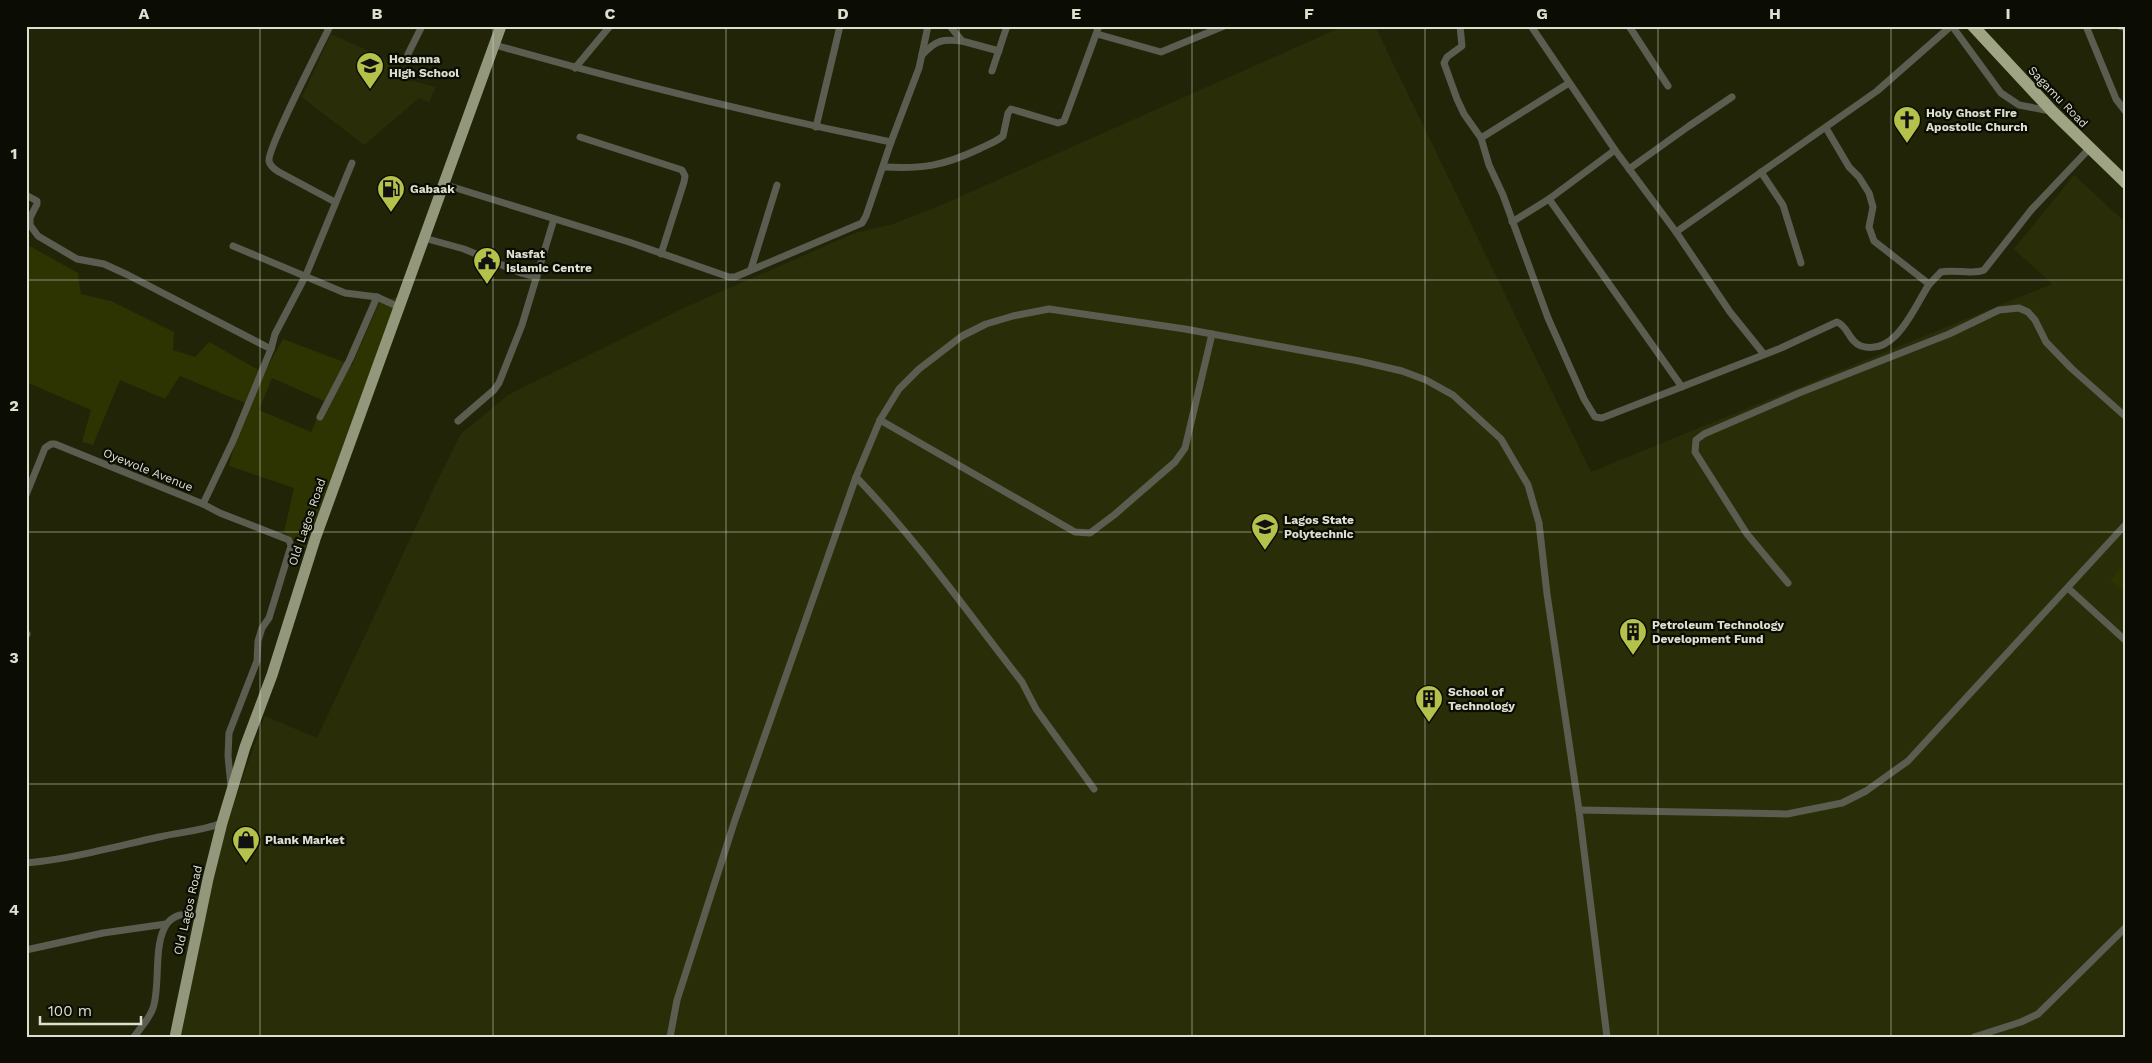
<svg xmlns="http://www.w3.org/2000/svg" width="2152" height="1063" font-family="'Work Sans',sans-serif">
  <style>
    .built { fill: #2a2e08 }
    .green { fill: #2e3302; fill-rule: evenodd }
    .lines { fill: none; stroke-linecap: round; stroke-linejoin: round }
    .minor { stroke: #5a5d4f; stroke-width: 7 }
    .primary { stroke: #93987c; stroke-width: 11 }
    .trunk { stroke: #9ea484; stroke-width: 12 }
    .grid { fill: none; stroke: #dde0cf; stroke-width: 1; stroke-opacity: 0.55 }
    .labels { text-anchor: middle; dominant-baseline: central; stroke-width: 4.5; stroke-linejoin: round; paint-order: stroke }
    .poi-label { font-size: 12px; font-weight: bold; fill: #dde0cf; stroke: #0b0c03; text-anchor: start }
    .street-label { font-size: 12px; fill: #dde0cf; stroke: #0b0c03 }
    .neatline { fill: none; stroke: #dde0cf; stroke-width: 2 }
    .grid-label { font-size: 16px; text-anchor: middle; font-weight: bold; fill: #dde0cf }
  </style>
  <rect width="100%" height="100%" fill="#212407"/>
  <g class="built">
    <polygon points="1344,26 1375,26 1591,472 2052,284 2014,249 2074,175 2126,223 2126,1029 2119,1037 180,1037 205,915 230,813 265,716 317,738 435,486 461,434 508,395 686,307 855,233 893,224 939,206"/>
    <polygon points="331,34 399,65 394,76 436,87 429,102 419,98 364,145 302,97"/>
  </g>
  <g class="green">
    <path d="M26 244 78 273 81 294 111 301 174 332 173 350 195 357 209 342 264 373 283 339 352 365 380 301 398 297 305 548 284 532 294 488 229 466 245 403 180 376 165 399 120 380 93 445 82 442 91 410 26 382ZM272 378 324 401 311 432 259 410Z"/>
    <polygon points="2126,561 2126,593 2110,580"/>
  </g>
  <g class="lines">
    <g class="minor">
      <path d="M330 26C321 45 267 149 269 161 270 166 274 169 279 172L335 202"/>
      <polyline points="950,26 962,41 999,51"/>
      <path d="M1460 26 1462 46 1447 57 1444 63 1457 99 1464 114 1481 138 1489 165 1503 195 1548 318 1584 399 1595 417 1602 418 1781 348 1837 322C1848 326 1849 342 1861 346 1895 357 1914 308 1928 286 1932 281 1937 276 1941 272 1954 269 1973 275 1984 270L2032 209 2089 149"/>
      <polyline points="1531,26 1615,150 1676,232 1730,312 1763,353"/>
      <polyline points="1629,26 1668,86"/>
      <polyline points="1952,26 2001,93 2019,105 2050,111"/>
      <polyline points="2086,26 2116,99 2126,112"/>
      <polyline points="2119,26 2126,28"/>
      <polyline points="1097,34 1161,52 1224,26"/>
      <path d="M495 45C625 82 758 115 891 142"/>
      <polyline points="408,54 422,26"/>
      <path d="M922 55C936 40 942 39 962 41"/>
      <polyline points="575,68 610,26"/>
      <polyline points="992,71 1007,26"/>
      <polyline points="816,127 840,26"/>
      <polyline points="1826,128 1849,167 1859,177 1869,193 1873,207 1869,227 1874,241 1929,284"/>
      <polyline points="580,137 682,170 685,176 684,182 661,254"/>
      <polyline points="1481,138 1569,83"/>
      <path d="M884 167C923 169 943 166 979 149 987 145 996 142 1003 136L1008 113 1011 109 1058 123 1064 121 1099 26"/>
      <polyline points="1629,169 1689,126 1732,97"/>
      <polyline points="1761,172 1783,205 1801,263"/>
      <polyline points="443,184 629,242 729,277 735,277 862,223 866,216 891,142 919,68 928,26"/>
      <polyline points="26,195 37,201 37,204 30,218 30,225 38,236 77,259 104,264 128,275 271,349"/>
      <polyline points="1549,199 1682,387"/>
      <polyline points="1512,222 1549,199 1615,150"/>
      <polyline points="1676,232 1877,91 1951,26"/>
      <polyline points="424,238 464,249 521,273 537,277"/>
      <polyline points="233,246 345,293 377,297 399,307"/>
      <polyline points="751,269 777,185"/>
      <polyline points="320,417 350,359 377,297"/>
      <polyline points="880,420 1075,532 1090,533 1114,515 1175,462 1185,448 1212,334"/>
      <polyline points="458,421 494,390 499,383 522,325 554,219"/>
      <path d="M856 477C917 540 968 613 1022 682L1036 709 1094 789"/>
      <polyline points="26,495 45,448 51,444 55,444 203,504 220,513 289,540 291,546 269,618 262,628 258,641 257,661 229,733 228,756 231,786"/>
      <polyline points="203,504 233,441 271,349 275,334 306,275 352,163"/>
      <polyline points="1788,583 1747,534 1695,452 1696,440 1704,434 1799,393 1949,334 1999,310 2019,308 2028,312 2035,320 2046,342 2071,368 2126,417"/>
      <polyline points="2068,588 2126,641"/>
      <polyline points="26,634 27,634"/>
      <polyline points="1579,810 1787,814 1842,803 1866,791 1908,761 2126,524"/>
      <path d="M26 863C71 859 114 847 159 837 180 832 202 831 222 823"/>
      <polyline points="26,950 103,933 166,924"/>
      <path d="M134 1037C140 1028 150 1018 153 1008 164 978 143 902 200 916"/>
      <polyline points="670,1037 677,1000 735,820 856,477 880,420 899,389 919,369 962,336 986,324 1013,316 1049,309 1185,329 1359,361 1402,371 1426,380 1453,395 1501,439 1528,485 1539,523 1547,594 1579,810 1607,1037"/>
      <polyline points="1974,1037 2021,1022 2038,1014 2126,927"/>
    </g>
    <polyline class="primary" points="175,1037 208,879 222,823 245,747 272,675 315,539 501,26"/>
    <polyline class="trunk" points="1973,26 2053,112 2126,183"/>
  </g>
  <path class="grid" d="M260 26V1037M493 26V1037M726 26V1037M959 26V1037M1192 26V1037M1425 26V1037M1658 26V1037M1891 26V1037M26 280H2126M26 532H2126M26 784H2126"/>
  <defs>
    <symbol id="school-pin" viewBox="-11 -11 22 30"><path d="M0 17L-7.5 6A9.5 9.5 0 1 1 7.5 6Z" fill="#b4c24b" stroke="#0b0c03"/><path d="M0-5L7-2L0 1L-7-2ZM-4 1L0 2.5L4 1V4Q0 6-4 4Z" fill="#111"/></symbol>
    <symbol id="church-pin" viewBox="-11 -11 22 30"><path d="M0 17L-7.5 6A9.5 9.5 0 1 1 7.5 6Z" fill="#b4c24b" stroke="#0b0c03"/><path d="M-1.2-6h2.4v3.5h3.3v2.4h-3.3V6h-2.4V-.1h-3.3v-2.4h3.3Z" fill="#111"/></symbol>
    <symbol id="fuel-pin" viewBox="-11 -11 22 30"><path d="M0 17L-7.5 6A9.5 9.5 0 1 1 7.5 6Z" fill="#b4c24b" stroke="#0b0c03"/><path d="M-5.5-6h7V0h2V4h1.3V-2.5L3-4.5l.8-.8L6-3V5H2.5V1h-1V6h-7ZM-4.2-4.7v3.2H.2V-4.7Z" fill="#111"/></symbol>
    <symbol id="civic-pin" viewBox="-11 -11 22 30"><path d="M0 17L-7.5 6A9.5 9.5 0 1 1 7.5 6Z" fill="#b4c24b" stroke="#0b0c03"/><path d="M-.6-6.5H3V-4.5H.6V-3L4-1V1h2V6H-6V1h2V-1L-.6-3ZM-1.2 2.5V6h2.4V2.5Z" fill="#111"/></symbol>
    <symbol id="university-pin" viewBox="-11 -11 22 30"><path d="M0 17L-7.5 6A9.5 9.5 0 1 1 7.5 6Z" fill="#b4c24b" stroke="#0b0c03"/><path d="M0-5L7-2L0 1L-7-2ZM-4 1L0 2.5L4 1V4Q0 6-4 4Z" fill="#111"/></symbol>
    <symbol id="building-pin" viewBox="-11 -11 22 30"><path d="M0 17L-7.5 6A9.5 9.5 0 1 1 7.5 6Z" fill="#b4c24b" stroke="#0b0c03"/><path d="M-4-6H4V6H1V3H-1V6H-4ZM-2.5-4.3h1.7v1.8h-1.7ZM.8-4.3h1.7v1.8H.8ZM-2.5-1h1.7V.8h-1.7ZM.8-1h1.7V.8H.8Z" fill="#111"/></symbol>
    <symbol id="shop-pin" viewBox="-11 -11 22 30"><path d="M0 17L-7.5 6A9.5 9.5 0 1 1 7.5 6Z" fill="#b4c24b" stroke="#0b0c03"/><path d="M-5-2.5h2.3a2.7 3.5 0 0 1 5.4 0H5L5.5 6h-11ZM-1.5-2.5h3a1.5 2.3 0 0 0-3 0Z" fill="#111"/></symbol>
  </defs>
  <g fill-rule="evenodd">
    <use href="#school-pin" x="354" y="50" width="32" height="43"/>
    <use href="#church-pin" x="1891" y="104" width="32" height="43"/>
    <use href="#fuel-pin" x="375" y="173" width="32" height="43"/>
    <use href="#civic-pin" x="471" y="245" width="32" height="43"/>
    <use href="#university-pin" x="1249" y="511" width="32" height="43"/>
    <use href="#building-pin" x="1617" y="616" width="32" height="43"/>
    <use href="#building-pin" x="1413" y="683" width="32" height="43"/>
    <use href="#shop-pin" x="230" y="824" width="32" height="43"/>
  </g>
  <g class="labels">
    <g class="poi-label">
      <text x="389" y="59">Hosanna<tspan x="389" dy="14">High School</tspan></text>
      <text x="1926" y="113">Holy Ghost Fire<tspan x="1926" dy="14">Apostolic Church</tspan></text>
      <text x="410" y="189">Gabaak</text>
      <text x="506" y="254">Nasfat<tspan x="506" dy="14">Islamic Centre</tspan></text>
      <text x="1284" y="520">Lagos State<tspan x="1284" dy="14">Polytechnic</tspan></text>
      <text x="1652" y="625">Petroleum Technology<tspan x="1652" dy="14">Development Fund</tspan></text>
      <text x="1448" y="692">School of<tspan x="1448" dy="14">Technology</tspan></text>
      <text x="265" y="840">Plank Market</text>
    </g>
    <g class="street-label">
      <text transform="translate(2058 97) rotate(46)">Sagamu Road</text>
      <text transform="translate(148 470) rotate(22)">Oyewole Avenue</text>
      <text transform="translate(307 522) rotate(-71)">Old Lagos Road</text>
      <text transform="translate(188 910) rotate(-77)">Old Lagos Road</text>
    </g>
  </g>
  <rect width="2152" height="1063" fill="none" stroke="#0b0c03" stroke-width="55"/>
  <path d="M40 1016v8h101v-8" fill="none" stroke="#dde0cf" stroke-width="2.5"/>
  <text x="48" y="1016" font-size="15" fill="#dde0cf" stroke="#0b0c03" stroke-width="4" paint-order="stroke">100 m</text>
  <rect x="28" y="28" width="2096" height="1008" class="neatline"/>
  <g class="grid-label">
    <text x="144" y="19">A</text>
    <text x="377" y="19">B</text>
    <text x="610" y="19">C</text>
    <text x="843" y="19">D</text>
    <text x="1076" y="19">E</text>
    <text x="1309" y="19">F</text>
    <text x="1542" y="19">G</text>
    <text x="1775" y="19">H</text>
    <text x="2008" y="19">I</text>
    <text x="14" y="159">1</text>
    <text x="14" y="411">2</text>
    <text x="14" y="663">3</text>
    <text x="14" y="915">4</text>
  </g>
</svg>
